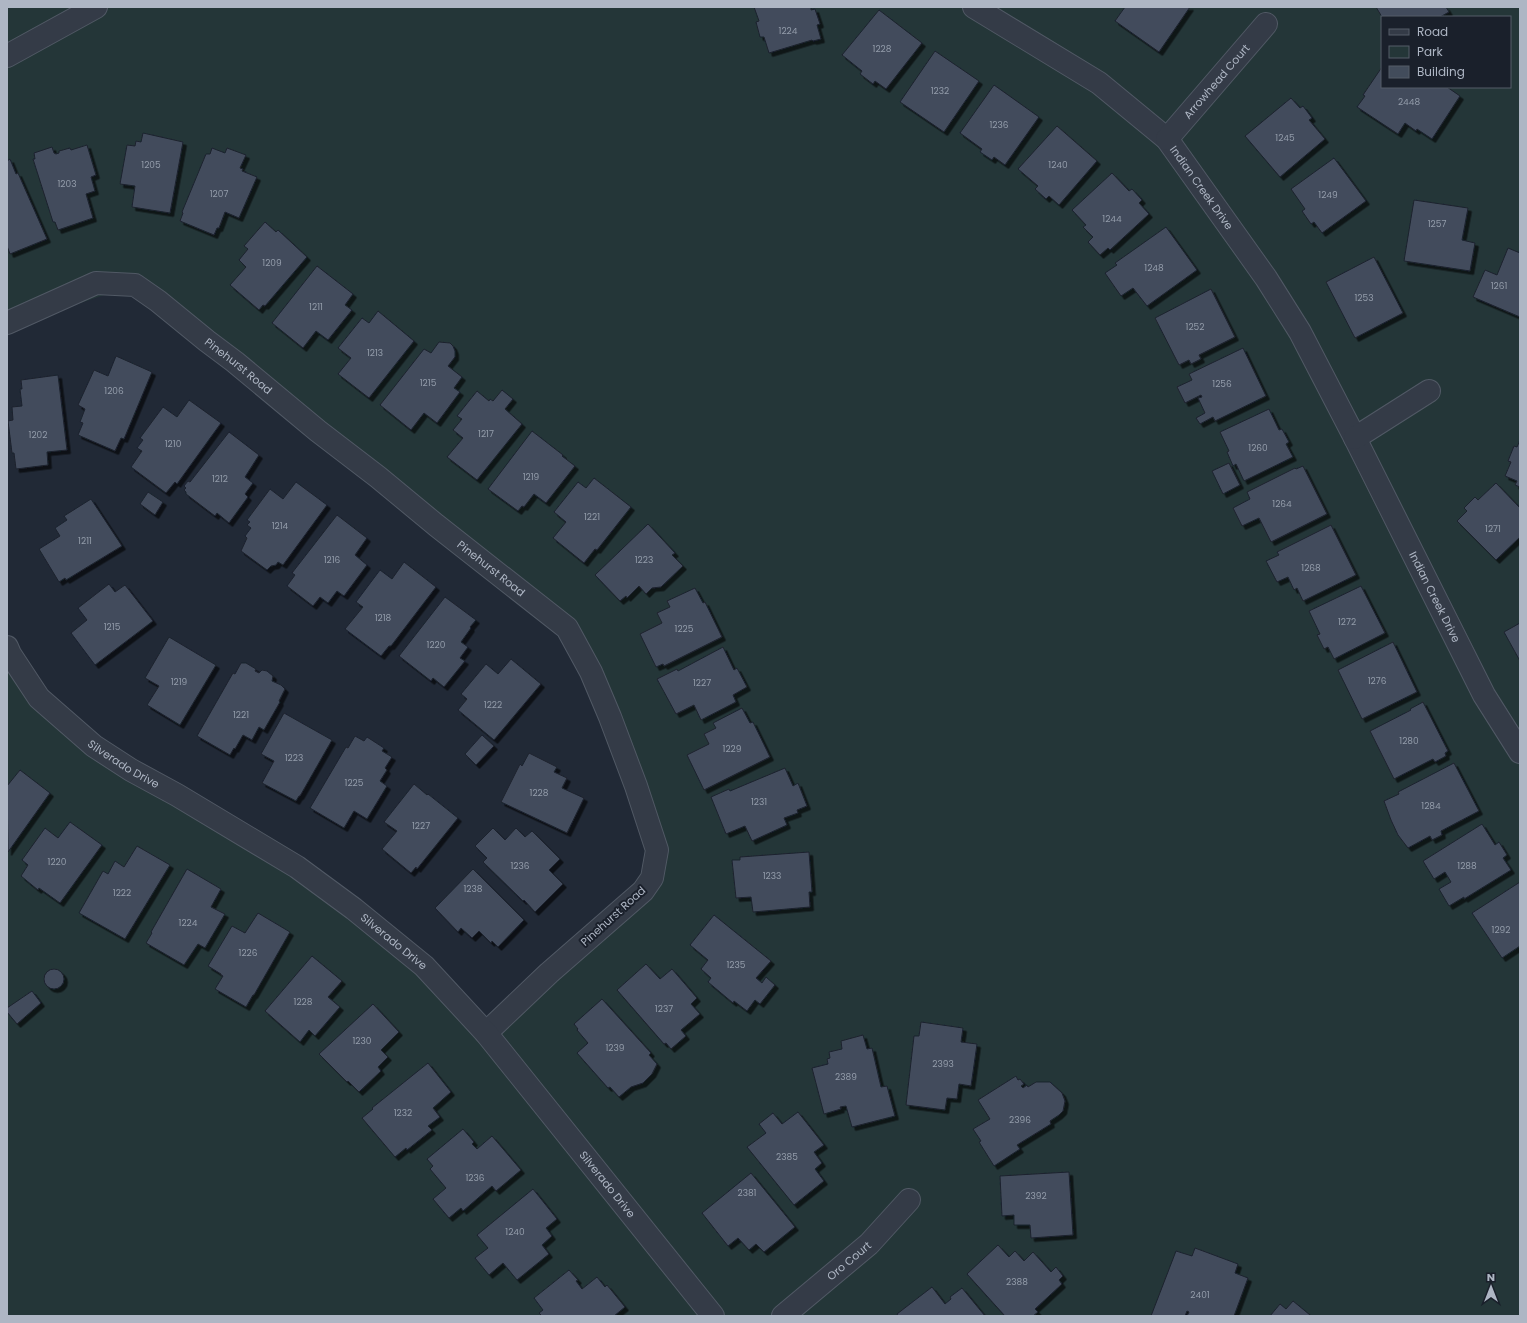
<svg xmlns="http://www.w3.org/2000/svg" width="1527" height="1323" font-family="Poppins,sans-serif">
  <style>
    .green { fill: #243638; fill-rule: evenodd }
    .building { fill: #424c5b; stroke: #1c222e; filter: url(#shadow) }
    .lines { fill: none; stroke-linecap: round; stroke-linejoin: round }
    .minor-casing { stroke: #515965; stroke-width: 24 }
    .minor { stroke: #343b47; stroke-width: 22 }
    .labels { text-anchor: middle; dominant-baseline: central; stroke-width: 4; stroke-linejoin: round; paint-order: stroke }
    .number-label { font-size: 9px; fill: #939caa }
    .street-label { font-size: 11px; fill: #aeb6c4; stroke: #1a202b }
  </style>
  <defs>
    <filter id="shadow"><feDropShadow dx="3.5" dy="3.5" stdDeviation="0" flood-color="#0009"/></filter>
  </defs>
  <rect width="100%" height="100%" fill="#212936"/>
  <path class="green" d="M7 7H1520V1316H7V645L43 702 307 873 485 1034 655 867 574 634 150 301 129 294H107L7 328ZM1382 17H1510V87H1382Z"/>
  <g class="building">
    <polygon points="754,7 811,7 811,10 815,9 820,24 817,25 821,39 813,41 812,40 769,53 764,37 760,37 756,22 759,21"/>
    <polygon points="1125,7 1190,7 1159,52 1115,21"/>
    <polygon points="1376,7 1446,7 1449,12 1440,17 1382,17"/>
    <polygon points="879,10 922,43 886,89 875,81 873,84 860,74 862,71 842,55"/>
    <polygon points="935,51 979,81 944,132 900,102"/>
    <polygon points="1382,67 1382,87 1447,87 1460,96 1432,139 1417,129 1416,131 1405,123 1398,134 1357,107 1365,96 1363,95"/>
    <polygon points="994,85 1039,117 1005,165 994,157 992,160 980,152 982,149 960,133"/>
    <polygon points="1291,98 1300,108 1303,106 1312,118 1309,120 1325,139 1280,177 1245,136"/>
    <polygon points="1057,126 1097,161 1059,205 1049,196 1046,199 1035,189 1038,186 1018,169"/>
    <polygon points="143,133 183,142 170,213 132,207 135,186 120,184 127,145 135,146 136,141 141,142"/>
    <polygon points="87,145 96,175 91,177 95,191 86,194 93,218 58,230 55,222 53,222 33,159 35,159 34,153 52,147 54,153 56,154 59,153 59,151 70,148 71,150"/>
    <polygon points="212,148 225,153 227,148 246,155 240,168 243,169 242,171 257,177 239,218 225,212 219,228 217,228 214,235 180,221 183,213 182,212 206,154 210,154"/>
    <polygon points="1334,158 1366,201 1322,233 1314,222 1311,224 1302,211 1305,209 1291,189"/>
    <polygon points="10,159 16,174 18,173 47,239 10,254 7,246 7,161"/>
    <polygon points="1112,173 1129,191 1132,189 1142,200 1139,203 1149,214 1110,250 1108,248 1100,255 1088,242 1093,237 1083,227 1086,225 1072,210"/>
    <polygon points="1414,200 1468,208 1462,240 1475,243 1470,271 1404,261"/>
    <polygon points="265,222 276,232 278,230 307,257 265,306 263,305 259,310 230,285 246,267 239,260 248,249 244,246"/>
    <polygon points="1166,227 1197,270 1147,306 1133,288 1121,296 1105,273 1117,265 1115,263"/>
    <polygon points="1508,248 1520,253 1520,317 1473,297 1485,270 1497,275"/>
    <polygon points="1374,257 1403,313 1355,338 1326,282"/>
    <polygon points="317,266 353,294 345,305 352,310 328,340 316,331 303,348 272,323"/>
    <polygon points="1211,289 1235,337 1199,355 1201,359 1191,364 1189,360 1179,365 1155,318"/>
    <polygon points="378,311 414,341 369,398 338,374 351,358 338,348 362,318 369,323"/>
    <polygon points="439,342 450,343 453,346 455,351 455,357 448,366 462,377 454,388 460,392 437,423 424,413 411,430 380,405 424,349 431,353"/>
    <polygon points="1243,348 1266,396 1215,421 1213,417 1200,424 1196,418 1205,413 1198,398 1202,397 1201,395 1185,403 1177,387 1192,380 1189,374"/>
    <polygon points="116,356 152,372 124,439 121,438 115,451 78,435 83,423 80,422 85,409 78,405 94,370 108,376"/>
    <polygon points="58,375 67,450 47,452 48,465 16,469 14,453 12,453 8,421 13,420 12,407 22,406 20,389 22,389 21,380"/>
    <polygon points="502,390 513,399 505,409 522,424 477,480 447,457 463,438 453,430 462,419 457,416 477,391 489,401 490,399 493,401"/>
    <polygon points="189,400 221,423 177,484 175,482 166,493 131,467 142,451 137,448 143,440 140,438 163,407 177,417"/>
    <polygon points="1269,409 1279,430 1282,429 1289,442 1286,444 1293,457 1244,481 1236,464 1233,466 1227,452 1229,451 1220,432"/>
    <polygon points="532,431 563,455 562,456 575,466 546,503 534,494 524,507 522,506 518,511 488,489"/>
    <polygon points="229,432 259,455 245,477 253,483 245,494 248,497 229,523 217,513 215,516 186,494 186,492 184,490 186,488 184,486 188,481 190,482"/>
    <polygon points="1520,440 1520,487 1515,485 1517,481 1505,476 1511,462 1508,461 1514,446 1517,447"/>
    <polygon points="1229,463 1240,485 1223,494 1212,471"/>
    <polygon points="1303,466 1327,514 1271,542 1259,518 1242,526 1233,508 1250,499 1247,492 1295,468 1296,469"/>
    <polygon points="594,478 631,507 597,550 595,549 584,563 553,538 566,522 554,512 578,482 586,488"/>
    <polygon points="296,482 327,505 283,565 278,562 276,565 271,566 267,570 241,551 247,538 245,536 251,528 247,525 250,522 247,520 270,489 283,499"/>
    <polygon points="1496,483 1520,508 1520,537 1496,560 1457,521 1467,511 1464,508 1475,497 1478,500"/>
    <polygon points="148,492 163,502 155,515 140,504"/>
    <polygon points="91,499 122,546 66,580 65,578 59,582 39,549 60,536 55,528 67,520 64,516"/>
    <polygon points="337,515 367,538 355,555 367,565 344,596 337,591 328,603 320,597 313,606 287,586 295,575 292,573"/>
    <polygon points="648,524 675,553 672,555 683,566 661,587 652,588 646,594 639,586 627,598 626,596 620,601 595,575"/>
    <polygon points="1331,525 1356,575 1303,601 1297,588 1294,590 1288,577 1277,582 1266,561 1279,555 1277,552"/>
    <polygon points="404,562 436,587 391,646 389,646 381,656 345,629 363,607 356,602 380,570 392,579"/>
    <polygon points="109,584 115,592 125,585 153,621 95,665 71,633 87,620 78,608"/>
    <polygon points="1361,586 1385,633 1334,659 1328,647 1324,649 1317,635 1320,634 1309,611"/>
    <polygon points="695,588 703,603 705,602 722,637 664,666 663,664 656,667 640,634 662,623 657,613 670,607 667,601"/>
    <polygon points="445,597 476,620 470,627 471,628 461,642 468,647 460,658 465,661 444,687 433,678 431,681 399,656"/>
    <polygon points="1520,623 1520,661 1504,632"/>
    <polygon points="169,637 216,665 180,725 147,705 159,686 145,678"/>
    <polygon points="1393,642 1417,692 1362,719 1338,670"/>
    <polygon points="723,647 734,670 737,668 747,687 733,695 736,702 701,720 694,705 676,714 657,679 677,669 678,671"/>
    <polygon points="511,659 541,684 494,740 458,710 467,699 461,694 486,664 498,674"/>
    <polygon points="241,663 246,663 256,669 255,671 259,673 262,670 267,671 273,676 272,681 281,685 285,689 279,701 280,702 264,730 259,727 252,740 243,735 235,749 234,748 230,755 197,736 233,673 235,674"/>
    <polygon points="1423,702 1448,751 1445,753 1446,756 1435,762 1433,759 1394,779 1370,731 1411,710 1410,709"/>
    <polygon points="742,708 750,723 753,722 770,757 704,790 687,755 709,744 704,734 716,728 713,723"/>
    <polygon points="284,713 332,740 300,796 299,796 296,801 262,783 274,761 261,754"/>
    <polygon points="482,735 494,746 476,765 465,754"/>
    <polygon points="355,736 364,741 367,737 384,748 382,751 392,757 385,768 387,770 380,781 387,786 367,819 354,811 344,828 310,808 346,747 348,748"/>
    <polygon points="529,753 557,767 554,772 567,778 562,788 584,798 567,833 501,802 520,764 522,766"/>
    <polygon points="1454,763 1479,811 1441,831 1442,835 1432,840 1430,836 1408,848 1398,835 1391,820 1384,801 1399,794 1398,792"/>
    <polygon points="785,768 793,786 798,783 807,806 797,810 798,813 784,818 787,825 752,841 745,826 726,834 711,797 729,789 730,791"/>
    <polygon points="20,770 50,793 8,852 7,786"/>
    <polygon points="414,784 427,795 428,794 458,818 417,869 416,867 411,873 382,849 397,831 384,822"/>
    <polygon points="70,822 102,845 60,903 39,888 38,890 21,876 28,865 22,860 45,828 58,838"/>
    <polygon points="1482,824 1495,845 1499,842 1507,855 1503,858 1511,870 1464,899 1464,897 1449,906 1439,889 1451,882 1445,872 1434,879 1423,861"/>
    <polygon points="493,828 505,840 516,828 525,837 532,831 560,859 549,870 563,884 535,912 524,900 523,901 483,862 487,858 475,846"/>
    <polygon points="137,846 170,865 125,939 79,913 103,871 108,874 115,861 124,867"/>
    <polygon points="809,852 812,892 809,892 810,907 753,912 751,897 736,898 732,860 740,860 740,857"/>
    <polygon points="187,869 221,889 211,907 225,914 205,948 198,944 184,965 146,943 152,933 151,932"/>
    <polygon points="473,869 524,920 498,947 492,941 491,943 479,931 472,938 461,928 458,932 435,908"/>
    <polygon points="1520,882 1520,946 1502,958 1472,913"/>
    <polygon points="258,913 290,932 254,995 253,995 246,1007 215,989 223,976 221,975 221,974 208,966 232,926 245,933"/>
    <polygon points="714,915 771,961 756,978 762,983 766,977 775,985 760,1004 755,1000 747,1011 734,1001 733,1003 708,982 711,978 701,969 708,960 690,945"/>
    <polygon points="312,956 342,981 328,997 340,1007 315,1036 309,1030 300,1042 265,1011"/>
    <polygon points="646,964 660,979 672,969 697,998 691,1004 700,1014 681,1030 686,1036 671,1049 666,1043 664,1044 617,990"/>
    <circle cx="54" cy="979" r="10"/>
    <polygon points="32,991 41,1003 17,1024 7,1012 7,1008"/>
    <polygon points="602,999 651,1053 649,1055 657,1064 652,1074 643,1083 631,1087 619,1097 610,1087 608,1088 577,1053 588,1043 577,1030 578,1029 574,1024"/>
    <polygon points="373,1004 399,1032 381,1050 388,1057 378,1067 381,1071 359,1092 348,1081 347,1082 319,1054"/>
    <polygon points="921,1022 963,1028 961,1042 977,1044 971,1086 959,1084 957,1099 947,1098 945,1110 906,1105 914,1036 919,1036"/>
    <polygon points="863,1035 867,1049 872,1048 881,1087 887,1086 895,1116 852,1127 846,1106 840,1107 841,1109 824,1114 812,1068 828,1064 827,1059 830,1058 829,1052 842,1049 841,1041"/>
    <polygon points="428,1063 451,1092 433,1108 440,1117 428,1126 432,1130 407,1150 406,1148 395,1157 362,1118 373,1109 372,1108"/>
    <polygon points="1016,1076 1018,1080 1020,1079 1024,1084 1021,1086 1023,1088 1027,1085 1028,1087 1036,1082 1050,1082 1062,1093 1065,1101 1063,1111 1059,1115 1050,1121 1051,1124 1017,1145 1020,1149 994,1166 979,1142 981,1141 973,1129 990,1119 978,1100"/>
    <polygon points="798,1112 824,1145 814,1152 822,1163 815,1169 824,1181 794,1205 747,1147 766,1133 759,1124 773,1113 782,1124"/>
    <polygon points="463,1129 474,1142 472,1144 477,1149 492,1136 521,1170 496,1191 492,1186 463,1211 461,1208 449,1218 433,1199 446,1188 430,1169 433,1166 427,1159"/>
    <polygon points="1069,1172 1073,1235 1031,1238 1030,1225 1014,1225 1014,1215 1002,1216 1000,1176"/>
    <polygon points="751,1173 795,1227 764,1252 756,1244 749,1250 738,1238 728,1246 702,1213"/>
    <polygon points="533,1189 557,1219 546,1228 552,1236 542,1245 549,1254 517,1280 503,1263 489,1275 475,1258 488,1248 477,1235"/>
    <polygon points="998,1245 1009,1257 1015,1251 1024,1261 1033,1252 1051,1272 1056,1267 1063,1276 1059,1280 1062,1284 1035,1309 1038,1312 1033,1316 1005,1316 967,1274"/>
    <polygon points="1195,1248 1238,1264 1235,1273 1248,1278 1234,1316 1187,1316 1189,1312 1187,1311 1185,1316 1151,1316 1176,1251 1192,1256"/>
    <polygon points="569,1270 578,1280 576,1281 582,1289 597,1277 605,1287 607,1285 625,1307 614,1316 542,1316 539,1313 543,1310 534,1298"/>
    <polygon points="932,1287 945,1304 951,1299 950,1297 962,1288 985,1316 898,1316 897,1314"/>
    <polygon points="1293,1301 1310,1315 1309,1316 1270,1316 1280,1304 1286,1309"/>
  </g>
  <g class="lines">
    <defs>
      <g id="minor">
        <path id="s1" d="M974 7 1099 83 1167 139 1266 278 1300 332 1355 438 1484 695 1520 752"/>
        <polyline points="7,56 96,7"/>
        <path id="s2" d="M1167 139 1266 24"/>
        <path id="s3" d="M7 323 96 283 135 285 158 301 207 341 235 362 318 431 378 477 436 525 567 628 591 672 610 717 636 786 657 850 652 878 643 891 549 973 486 1033"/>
        <polyline points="1355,438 1429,391"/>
        <path id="s4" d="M7 647 10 654 39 698 94 746 131 770 177 795 297 867 354 909 424 966 486 1033 713 1316"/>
        <path id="s5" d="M783 1316 869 1244 909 1200"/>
      </g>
    </defs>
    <use href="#minor" class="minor-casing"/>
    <use href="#minor" class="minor"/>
  </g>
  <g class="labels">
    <g class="number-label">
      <text x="788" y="31">1224</text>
      <text x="882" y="49">1228</text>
      <text x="940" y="91">1232</text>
      <text x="1409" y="102">2448</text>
      <text x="999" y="125">1236</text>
      <text x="1285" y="138">1245</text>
      <text x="151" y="165">1205</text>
      <text x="1058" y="165">1240</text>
      <text x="67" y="184">1203</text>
      <text x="219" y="194">1207</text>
      <text x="1328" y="195">1249</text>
      <text x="1112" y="219">1244</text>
      <text x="1437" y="224">1257</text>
      <text x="272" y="263">1209</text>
      <text x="1154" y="268">1248</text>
      <text x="1499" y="286">1261</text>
      <text x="1364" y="298">1253</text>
      <text x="316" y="307">1211</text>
      <text x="1195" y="327">1252</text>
      <text x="375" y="353">1213</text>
      <text x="428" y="383">1215</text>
      <text x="1222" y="384">1256</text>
      <text x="114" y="391">1206</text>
      <text x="486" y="434">1217</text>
      <text x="38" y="435">1202</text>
      <text x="173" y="444">1210</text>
      <text x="1258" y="448">1260</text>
      <text x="531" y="477">1219</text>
      <text x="220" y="479">1212</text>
      <text x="1282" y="504">1264</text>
      <text x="592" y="517">1221</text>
      <text x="280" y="526">1214</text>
      <text x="1493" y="529">1271</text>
      <text x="85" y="541">1211</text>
      <text x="332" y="560">1216</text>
      <text x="644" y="560">1223</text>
      <text x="1311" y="568">1268</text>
      <text x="383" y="618">1218</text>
      <text x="1347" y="622">1272</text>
      <text x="112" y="627">1215</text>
      <text x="684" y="629">1225</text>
      <text x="436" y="645">1220</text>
      <text x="1377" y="681">1276</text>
      <text x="179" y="682">1219</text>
      <text x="702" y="683">1227</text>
      <text x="493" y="705">1222</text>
      <text x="241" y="715">1221</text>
      <text x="1409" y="741">1280</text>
      <text x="732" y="749">1229</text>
      <text x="294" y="758">1223</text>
      <text x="354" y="783">1225</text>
      <text x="539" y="793">1228</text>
      <text x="759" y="802">1231</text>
      <text x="1431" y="806">1284</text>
      <text x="421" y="826">1227</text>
      <text x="57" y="862">1220</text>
      <text x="520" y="866">1236</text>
      <text x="1467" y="866">1288</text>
      <text x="772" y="876">1233</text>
      <text x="473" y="889">1238</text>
      <text x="122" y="893">1222</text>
      <text x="188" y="923">1224</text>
      <text x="1501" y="930">1292</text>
      <text x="248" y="953">1226</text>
      <text x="736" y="965">1235</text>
      <text x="303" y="1002">1228</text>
      <text x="664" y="1009">1237</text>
      <text x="362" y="1041">1230</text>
      <text x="615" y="1048">1239</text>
      <text x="943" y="1064">2393</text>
      <text x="846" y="1077">2389</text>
      <text x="403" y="1113">1232</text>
      <text x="1020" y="1120">2396</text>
      <text x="787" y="1157">2385</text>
      <text x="475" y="1178">1236</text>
      <text x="747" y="1193">2381</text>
      <text x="1036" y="1196">2392</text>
      <text x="515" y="1232">1240</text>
      <text x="1017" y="1282">2388</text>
      <text x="1200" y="1295">2401</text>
    </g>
    <g class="street-label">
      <text stroke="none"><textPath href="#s2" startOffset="76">Arrowhead Court</textPath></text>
      <text stroke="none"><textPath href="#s1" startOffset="294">Indian Creek Drive</textPath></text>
      <text stroke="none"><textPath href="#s3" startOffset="268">Pinehurst Road</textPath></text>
      <text stroke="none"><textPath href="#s3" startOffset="592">Pinehurst Road</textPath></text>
      <text stroke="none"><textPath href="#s1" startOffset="766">Indian Creek Drive</textPath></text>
      <text stroke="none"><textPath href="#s4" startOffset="168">Silverado Drive</textPath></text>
      <text transform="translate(613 916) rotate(-42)">Pinehurst Road</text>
      <text stroke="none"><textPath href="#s4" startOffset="492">Silverado Drive</textPath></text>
      <text stroke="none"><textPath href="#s4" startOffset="816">Silverado Drive</textPath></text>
      <text stroke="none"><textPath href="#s5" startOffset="86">Oro Court</textPath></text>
    </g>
  </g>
  <rect width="1527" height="1323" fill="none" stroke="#aeb6c4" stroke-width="16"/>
  <rect x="1381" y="16" width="130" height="72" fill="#1a202b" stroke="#555c68"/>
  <rect x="1389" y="29" width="20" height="6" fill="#343b47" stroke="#555c68"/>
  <text x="1417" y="36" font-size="12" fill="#aeb6c4">Road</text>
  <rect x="1389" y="46" width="20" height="12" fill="#243638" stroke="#555c68"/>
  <text x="1417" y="56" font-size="12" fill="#aeb6c4">Park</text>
  <rect x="1389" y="66" width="20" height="12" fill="#424c5b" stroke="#555c68"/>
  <text x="1417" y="76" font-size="12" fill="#aeb6c4">Building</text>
  <g transform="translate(1491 1287)" stroke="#1a202b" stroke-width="3" paint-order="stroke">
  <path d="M0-3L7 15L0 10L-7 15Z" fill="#aeb6c4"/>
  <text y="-6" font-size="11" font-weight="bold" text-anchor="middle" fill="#aeb6c4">N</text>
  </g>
</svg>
